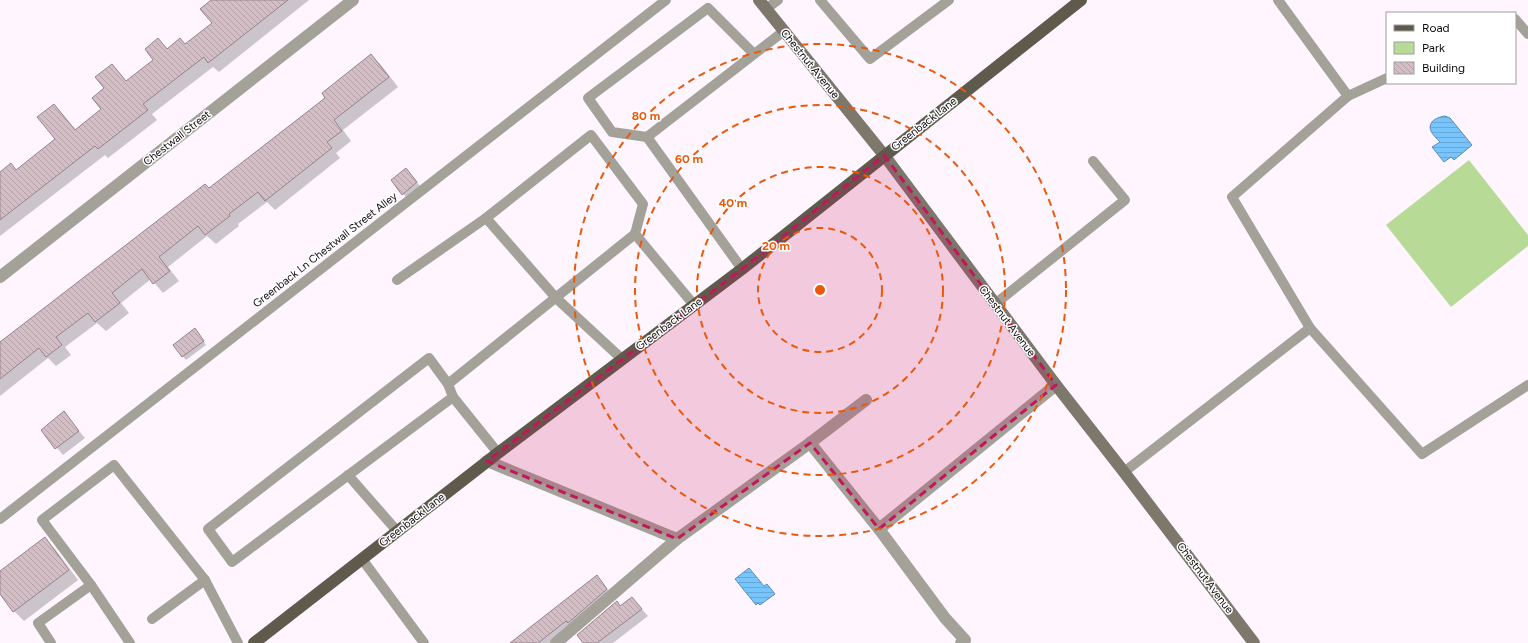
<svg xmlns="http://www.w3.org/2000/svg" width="1528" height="643" font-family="Figtree,sans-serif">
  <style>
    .green { fill: #b7db97 }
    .water { fill: url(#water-rules); stroke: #588db6 }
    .shadow { fill: #0003 }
    .building { fill: url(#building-back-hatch); stroke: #97838b }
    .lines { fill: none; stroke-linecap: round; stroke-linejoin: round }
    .lane { stroke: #a4a199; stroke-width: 10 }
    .street { stroke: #a4a199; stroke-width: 12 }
    .secondary { stroke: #7c786c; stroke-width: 12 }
    .primary { stroke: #5f5b4c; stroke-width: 12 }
    .marked { fill: #c2185b; fill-opacity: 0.2; stroke: #c2185b; stroke-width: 3; stroke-dasharray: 8 5; stroke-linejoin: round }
    .ring { fill: none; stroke: #e8590c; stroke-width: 2; stroke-dasharray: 7 5 }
    .labels { text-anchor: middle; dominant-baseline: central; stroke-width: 3; stroke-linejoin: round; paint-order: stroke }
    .street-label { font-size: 11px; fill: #0f0a0f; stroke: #fff }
    .centre { fill: #e8590c; stroke: #fff; stroke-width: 2 }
    .ring-label { font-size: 12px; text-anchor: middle; font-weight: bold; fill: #e8590c; stroke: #fff; stroke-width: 3; stroke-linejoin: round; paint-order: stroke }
  </style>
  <defs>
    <pattern id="water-rules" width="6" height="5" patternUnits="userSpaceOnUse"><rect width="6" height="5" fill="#78c5fe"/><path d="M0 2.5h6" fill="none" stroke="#67a8d8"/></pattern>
    <pattern id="building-back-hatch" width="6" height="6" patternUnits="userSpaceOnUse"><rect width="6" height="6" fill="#d4bec6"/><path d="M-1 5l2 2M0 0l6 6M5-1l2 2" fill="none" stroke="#b5a2a9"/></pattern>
  </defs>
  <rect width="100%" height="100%" fill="#fff5fe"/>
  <polygon class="green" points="1469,160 1528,235 1528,246 1451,307 1386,225"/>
  <g class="water">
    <path d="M1445 116 1450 118 1472 145 1454 160 1451 157 1444 162 1432 147 1440 142C1437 139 1432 134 1431 131 1427 121 1438 117 1445 116Z"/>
    <polygon points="749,568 764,586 767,584 775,594 760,605 758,603 756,605 735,579"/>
  </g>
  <g class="shadow">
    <polygon points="213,0 309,0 219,72 213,67 152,114 157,120 108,158 105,155 0,236 0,173 11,165 17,170 56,139 54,105 76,130 102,110 105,88 112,65 127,82 155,60 158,40 168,49 185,45 213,23"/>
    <polygon points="371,55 381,65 398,87 343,130 351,141 336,153 340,158 275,210 267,202 238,224 239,226 216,244 207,236 168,267 179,281 163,293 151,279 121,303 129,313 106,331 97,323 65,347 71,355 56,366 48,358 0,396 0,343 209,189 327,98"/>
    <polygon points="409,172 420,186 406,197 403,194"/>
    <polygon points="198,333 206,345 186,360 174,345"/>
    <polygon points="64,413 85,438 63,455 42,430"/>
    <polygon points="45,539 55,549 78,580 24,621 14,611 0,592 0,573"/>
    <polygon points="597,577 613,596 553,643 511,643"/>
    <polygon points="632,598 648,616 613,643 585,643 617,602 621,607"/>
  </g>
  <g class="building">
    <polygon points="211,0 288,0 208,63 204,57 143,104 148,110 98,149 95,146 0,220 0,172 11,163 16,170 55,139 37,117 54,104 75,130 101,109 92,98 104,88 95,77 112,64 126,81 153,60 145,49 158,38 167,49 180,38 185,44 212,23 200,9"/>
    <polygon points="371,54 389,77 334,120 342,131 327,142 332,148 265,201 258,192 229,214 230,216 205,235 198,226 159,257 170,271 153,284 142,269 112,293 120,303 95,322 88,313 56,337 62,345 46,357 39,348 0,379 0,342 205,184 209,188 262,147 325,98 322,93"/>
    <polygon points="406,168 417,182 402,195 391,180"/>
    <polygon points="195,328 204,341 182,357 173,345"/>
    <polygon points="64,411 79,431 55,449 41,430"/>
    <polygon points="45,537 69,570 13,612 0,594 0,571"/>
    <polygon points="597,575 607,589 568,623 566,621 538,643 510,643"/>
    <polygon points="632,597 642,609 597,643 583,643 577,635 617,601 620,606"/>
  </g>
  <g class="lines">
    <g class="lane">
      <polyline points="820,0 870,59 949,0"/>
      <polyline points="1278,0 1348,96"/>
      <polyline points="766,9 778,0"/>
      <polyline points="1515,19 1528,34"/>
      <polyline points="1387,78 1348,96 1232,197 1310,328 1422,454 1528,385"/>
      <polyline points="647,137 612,132 588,98 708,8 754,54"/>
      <polyline points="742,269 647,137 784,31"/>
      <polyline points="397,280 486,218"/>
      <polyline points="995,304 1125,200 1093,161"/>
      <polyline points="622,359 556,298 486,218 591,135 643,204 635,234"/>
      <polyline points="448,384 453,397 232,562 208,529 429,358 448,384 635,234 694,305"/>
      <polyline points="453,397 498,453"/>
      <polyline points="1124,472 1310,328"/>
      <polyline points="348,475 397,531"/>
      <polyline points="0,519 666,0"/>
      <polyline points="362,559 424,643"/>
      <polyline points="91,585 130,643"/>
      <polyline points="152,619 205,580"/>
      <polyline points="51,643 38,623 91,585 42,520 114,465 205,580 238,643"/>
    </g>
    <g class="street">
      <polyline points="0,277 353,0"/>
      <polyline points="810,443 879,529 945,618 965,640 961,643"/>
      <polyline points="487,461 677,539 810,443 866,400"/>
      <polyline points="879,529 1056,385"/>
      <polyline points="556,643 677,539"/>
    </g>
    <polyline class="secondary" points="759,0 884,155 1056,385 1124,472 1254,643"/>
    <polyline class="primary" points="254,643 498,453 742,269 1081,0"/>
  </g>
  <path class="marked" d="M884 155 1056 385 879 529 810 443 677 539 487 461 742 269Z"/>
  <g class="ring">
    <circle cx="820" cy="290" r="62"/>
    <circle cx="820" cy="290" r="123"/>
    <circle cx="820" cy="290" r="185"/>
    <circle cx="820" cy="290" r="246"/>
  </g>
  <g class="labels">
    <g class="street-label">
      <text transform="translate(810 64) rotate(51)">Chestnut Avenue</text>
      <text transform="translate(924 124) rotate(-38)">Greenback Lane</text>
      <text transform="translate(177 138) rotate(-38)">Chestwall Street</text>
      <text transform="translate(325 250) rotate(-38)">Greenback Ln Chestwall Street Alley</text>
      <text transform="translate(1007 321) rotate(53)">Chestnut Avenue</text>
      <text transform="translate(669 324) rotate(-37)">Greenback Lane</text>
      <text transform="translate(412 520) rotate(-38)">Greenback Lane</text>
      <text transform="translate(1205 578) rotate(53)">Chestnut Avenue</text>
    </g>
  </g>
  <circle cx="820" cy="290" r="6" class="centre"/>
  <g class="ring-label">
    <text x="646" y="120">80 m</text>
    <text x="689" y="163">60 m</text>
    <text x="733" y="207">40 m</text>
    <text x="776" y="250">20 m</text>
  </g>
  <rect x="1386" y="12" width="130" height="72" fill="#ffffff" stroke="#9f9d9f"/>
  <rect x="1394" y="25" width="20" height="6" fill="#5f5b4c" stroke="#9f9d9f"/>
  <text x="1422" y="32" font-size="12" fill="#0f0a0f">Road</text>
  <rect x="1394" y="42" width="20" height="12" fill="#b7db97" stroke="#9f9d9f"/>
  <text x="1422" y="52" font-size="12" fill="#0f0a0f">Park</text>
  <rect x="1394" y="62" width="20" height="12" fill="url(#building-back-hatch)" stroke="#9f9d9f"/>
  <text x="1422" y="72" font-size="12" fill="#0f0a0f">Building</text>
</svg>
